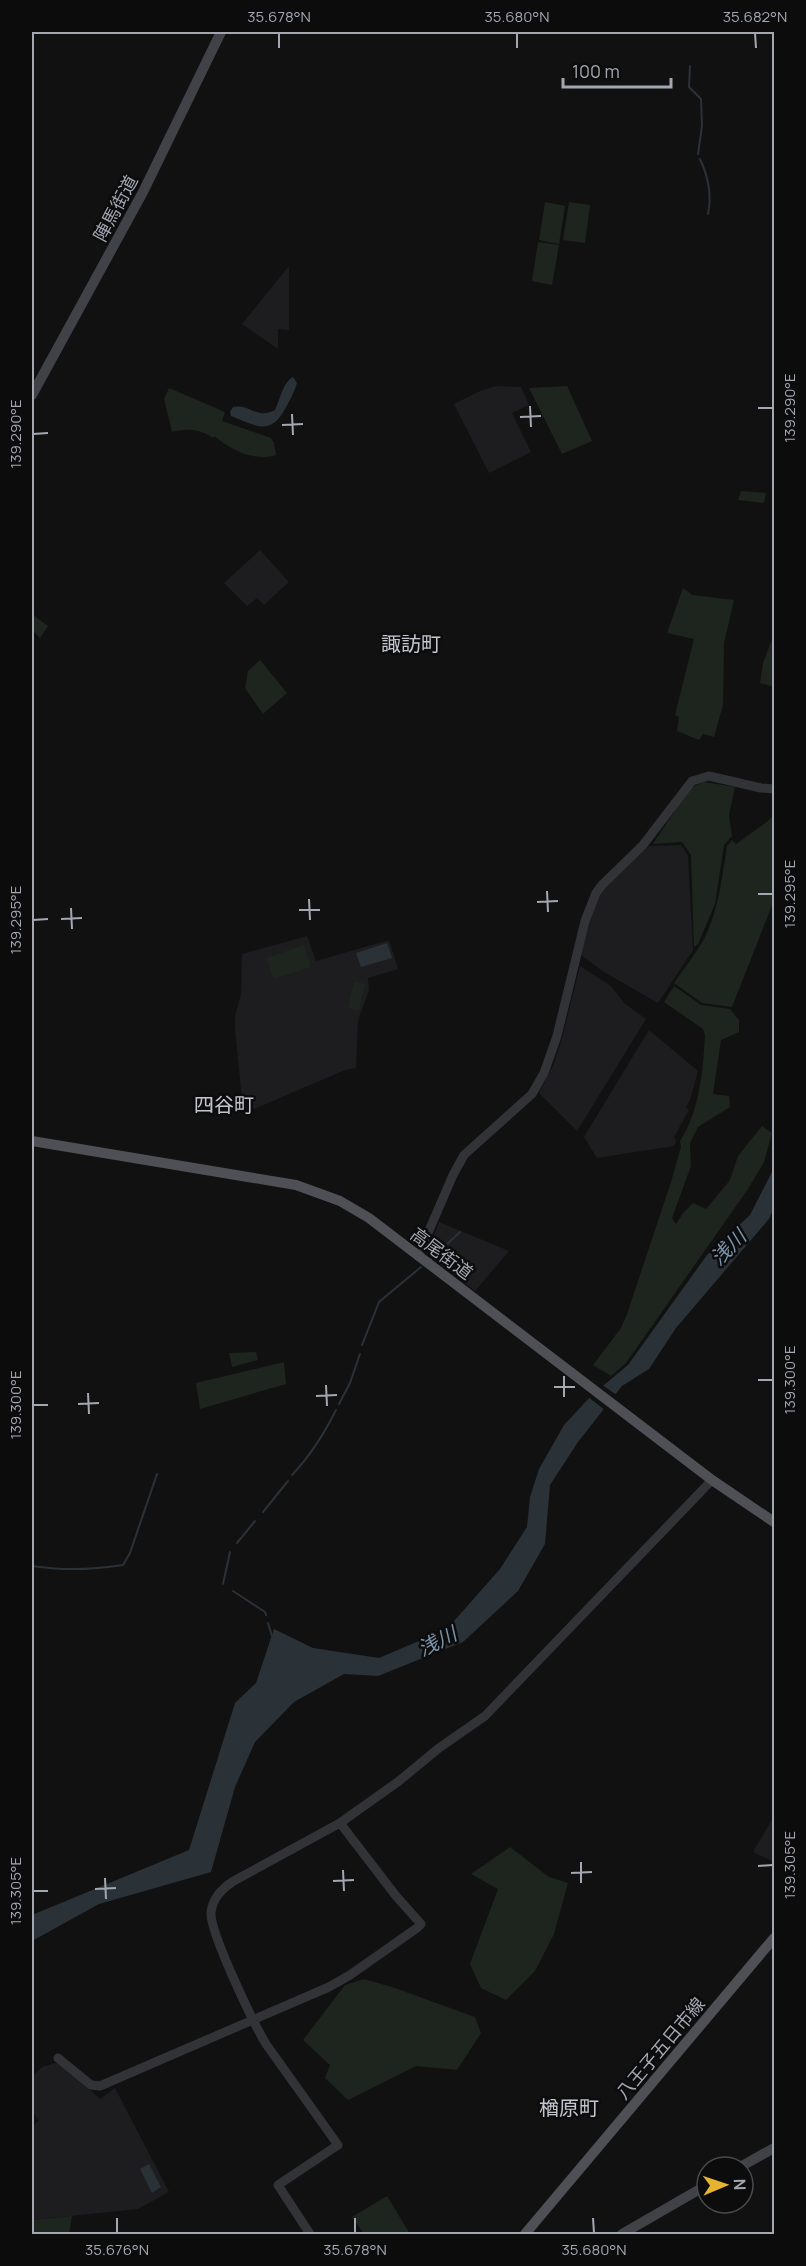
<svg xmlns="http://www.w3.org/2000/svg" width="806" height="2266" font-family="Manrope,'Noto Sans JP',sans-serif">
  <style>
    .built { fill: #1d1d1f }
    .green { fill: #1d251e }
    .water { fill: #2a3137 }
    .pier { fill: #111112 }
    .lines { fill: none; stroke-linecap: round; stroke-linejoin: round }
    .stream { stroke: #2a3137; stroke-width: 2 }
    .tertiary { stroke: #323337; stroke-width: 9 }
    .secondary { stroke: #404247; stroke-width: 10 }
    .primary { stroke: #4e5056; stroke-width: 10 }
    .ticks { fill: none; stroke: #a3a7b2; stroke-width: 2 }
    .labels { text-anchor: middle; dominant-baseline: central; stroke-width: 5; stroke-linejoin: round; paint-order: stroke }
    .street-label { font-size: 18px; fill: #a3a7b2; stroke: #0c0c0d }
    .neighbourhood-label { font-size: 20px; fill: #c4c6cf; stroke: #0c0c0d }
    .water-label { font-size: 20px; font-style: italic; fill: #7b93ad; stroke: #0c0c0d }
    .neatline { fill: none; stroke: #a3a7b2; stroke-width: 2 }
    .ticks-label { font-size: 15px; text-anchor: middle; fill: #a3a7b2 }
  </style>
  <rect width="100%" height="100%" fill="#111112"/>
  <g class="built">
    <polygon points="289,266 289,330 278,329 278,349 242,324"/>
    <polygon points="496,386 521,387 529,405 512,413 531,452 489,473 454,404 478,392"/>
    <polygon points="260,550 289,582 264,605 257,598 247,606 224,583"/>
    <polygon points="681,845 688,856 693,950 658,1003 604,972 581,955 589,917 599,896 610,881 649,846"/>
    <polygon points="307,936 316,961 389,940 398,969 368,978 369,990 358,1021 356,1068 345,1070 247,1112 243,1109 235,1030 235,1016 241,994 242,954"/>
    <polygon points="580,966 611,986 624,1003 646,1019 577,1131 539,1093 554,1064 563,1035"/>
    <polygon points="649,1030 698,1071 690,1100 686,1107 689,1110 674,1137 676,1141 674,1146 597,1158 584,1137"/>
    <polygon points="439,1222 509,1251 475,1291 427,1254"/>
    <polygon points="774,1816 774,1862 753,1852"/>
    <polygon points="59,2062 100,2099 115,2088 169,2192 138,2209 32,2220 32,2126 39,2121 32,2111 32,2077 42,2067"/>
  </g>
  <g class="green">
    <polygon points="545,202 565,206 559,244 539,240"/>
    <polygon points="569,202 590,205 585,243 563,240"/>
    <polygon points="538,242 559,245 552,285 532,281"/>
    <polygon points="567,386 592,441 562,454 529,388"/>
    <path d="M169 388 225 412 222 421 271 438 274 443 276 455C254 462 231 450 214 436L213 438C200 429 187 428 172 432L164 399Z"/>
    <polygon points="741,491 766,493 764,503 738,500"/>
    <polygon points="683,588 692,595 734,600 724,643 723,705 714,737 703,734 699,740 677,731 679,717 675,715 694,639 667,633"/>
    <polygon points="32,614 48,626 40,638 34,632 32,634"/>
    <polygon points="772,639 774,640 774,687 760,683 763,663"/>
    <polygon points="260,660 287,693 263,714 245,688 248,671"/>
    <polygon points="705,782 735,787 729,815 732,836 724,845 715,904 698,944 694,947 691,855 682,842 653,844 688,791 696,785"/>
    <path d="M774 814V900L769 913 732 1007 702 1003 674 983C682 971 691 960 698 949 717 922 722 878 727 846L732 840 736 844 768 821Z"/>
    <polygon points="304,945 311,967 274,979 266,958"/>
    <polygon points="354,981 365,984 359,1011 348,1008"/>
    <path d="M674 986 701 1005 730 1009 739 1020V1032L721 1040 713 1094 729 1096 730 1107 698 1127 690 1143 691 1166 672 1218 676 1224 683 1213 693 1203 706 1209 730 1180 738 1156 762 1126 772 1133 764 1162 748 1189 626 1363 611 1376 593 1365 621 1328 627 1314 671 1182 681 1147 680 1141C700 1110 703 1070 705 1035L703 1029 664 1002Z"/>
    <polygon points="256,1352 258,1360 232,1367 229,1353"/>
    <polygon points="284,1362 286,1384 200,1409 196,1383"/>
    <polygon points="510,1847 549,1877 568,1883 554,1934 535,1971 506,2000 481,1988 470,1964 498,1889 471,1874"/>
    <polygon points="364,1979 392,1987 475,2017 481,2033 457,2070 416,2066 348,2100 325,2078 330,2065 303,2040 345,1985"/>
    <polygon points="387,2196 410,2234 364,2234 352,2217"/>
    <polygon points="72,2216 69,2234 32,2234 32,2220"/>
  </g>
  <g class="water">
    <path d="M293 377 297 383C294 393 290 400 285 409 270 437 255 425 231 416L230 412 233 407C250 403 256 420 275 410 280 400 283 382 293 377Z"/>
    <polygon points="387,943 392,958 361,967 356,953"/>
    <polygon points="774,1168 774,1208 769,1219 676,1328 649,1369 622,1386 578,1442 550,1485 545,1544 518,1591 463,1642 378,1676 344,1674 294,1702 255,1742 235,1787 211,1872 99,1904 32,1941 32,1915 189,1850 235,1703 256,1683 274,1629 313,1648 379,1658 447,1629 500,1569 527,1527 530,1497 539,1469 564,1425 592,1395 628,1365 707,1255 750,1215"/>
    <polygon points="149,2164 161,2187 152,2193 140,2169"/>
  </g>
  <polygon class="pier" points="601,1384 618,1396 606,1411 587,1396"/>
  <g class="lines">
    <g class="stream">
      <polyline points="690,66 689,87 701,99 702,126 698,154"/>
      <path d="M700 159C708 176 712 195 708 214"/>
      <polyline points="431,1259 460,1232"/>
      <polyline points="362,1345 379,1302 421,1267"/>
      <polyline points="339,1404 350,1383 360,1354"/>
      <path d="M292 1475C311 1455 324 1434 336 1410"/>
      <polyline points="263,1512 288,1481"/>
      <polyline points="237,1543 255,1521"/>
      <path d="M32 1566C63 1571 91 1570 123 1565L130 1553 157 1474"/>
      <polyline points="223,1584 230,1552"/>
      <polyline points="233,1591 265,1612 266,1615"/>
      <polyline points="268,1623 272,1636"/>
    </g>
    <g class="tertiary">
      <polyline points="418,1256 453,1175 464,1155 532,1094 544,1073 557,1036 585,921 596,893 602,885 643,845 692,781 709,776 761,788 774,789"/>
      <polyline points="58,2058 91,2085 100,2086 329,1987 350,1975 417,1928 421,1924 396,1896 340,1823"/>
      <path d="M310 2234 278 2185 338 2145 266 2044C254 2024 209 1931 211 1912 213 1898 221 1890 232 1882L340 1823 399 1781 439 1748 485 1716 712 1480"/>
    </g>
    <g class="secondary">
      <polyline points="32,395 143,192 221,32"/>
      <polyline points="740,2167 774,2148"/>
      <polyline points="622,2234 707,2185"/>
    </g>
    <g class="primary">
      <polyline points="32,1141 296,1185 340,1201 369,1218 712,1480 774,1522"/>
      <polyline points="525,2234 774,1938"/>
    </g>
  </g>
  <path class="ticks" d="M279 33V48M517 33V48M755 33 756 48M530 406 531 427M758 408H773M292 414 293 435M520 417 541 416M282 425 303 424M33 434 48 433M547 891 548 912M758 894H773M309 899 310 920M537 902 558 901M71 908 72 929M299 910H320M61 919 82 918M33 920 48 919M564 1376V1397M758 1380H773M326 1385 327 1406M554 1387H575M88 1393 89 1414M316 1396 337 1395M78 1404 99 1403M33 1405H48M581 1862V1883M758 1866 773 1865M343 1870 344 1891M571 1873 592 1872M105 1878 106 1899M333 1881 354 1880M95 1889 116 1888M33 1891H48M117 2218V2233M355 2218V2233M593 2218 594 2233"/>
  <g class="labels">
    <g class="street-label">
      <text transform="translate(115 208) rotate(-62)">陣馬街道</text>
      <text transform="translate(442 1253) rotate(37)">高尾街道</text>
      <text transform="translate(660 2048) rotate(-50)">八王子五日市線</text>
    </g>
    <g class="neighbourhood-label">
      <text x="411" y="643">諏訪町</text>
      <text x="224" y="1104">四谷町</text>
      <text x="569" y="2107">楢原町</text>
    </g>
    <g class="water-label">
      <text transform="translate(728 1247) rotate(-45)">浅川</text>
      <text transform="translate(437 1641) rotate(-27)">浅川</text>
    </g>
  </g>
  <rect width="806" height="2266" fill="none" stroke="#0c0c0d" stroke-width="66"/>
  <g transform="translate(725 2185) rotate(88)"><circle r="28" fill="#0c0c0d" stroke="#484a4f" stroke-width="1.5"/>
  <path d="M0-4.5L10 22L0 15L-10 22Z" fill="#e9b332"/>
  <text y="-9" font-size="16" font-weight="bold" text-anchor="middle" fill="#a3a7b2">N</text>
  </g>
  <path d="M563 78v9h108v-9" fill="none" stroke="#a3a7b2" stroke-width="3"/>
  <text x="572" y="78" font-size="18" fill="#a3a7b2" stroke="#0c0c0d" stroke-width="4.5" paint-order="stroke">100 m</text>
  <rect x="33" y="33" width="740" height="2200" class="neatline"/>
  <g class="ticks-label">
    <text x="279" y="22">35.678°N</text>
    <text x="517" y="22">35.680°N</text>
    <text x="755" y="22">35.682°N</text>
    <text transform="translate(790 408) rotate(-90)" y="5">139.290°E</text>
    <text transform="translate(16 434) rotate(-90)" y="5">139.290°E</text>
    <text transform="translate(790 894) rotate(-90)" y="5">139.295°E</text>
    <text transform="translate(16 920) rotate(-90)" y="5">139.295°E</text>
    <text transform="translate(790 1380) rotate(-90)" y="5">139.300°E</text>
    <text transform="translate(16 1405) rotate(-90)" y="5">139.300°E</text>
    <text transform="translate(790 1865) rotate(-90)" y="5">139.305°E</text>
    <text transform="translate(16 1891) rotate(-90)" y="5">139.305°E</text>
    <text x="117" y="2255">35.676°N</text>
    <text x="355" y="2255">35.678°N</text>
    <text x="594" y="2255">35.680°N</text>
  </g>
</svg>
